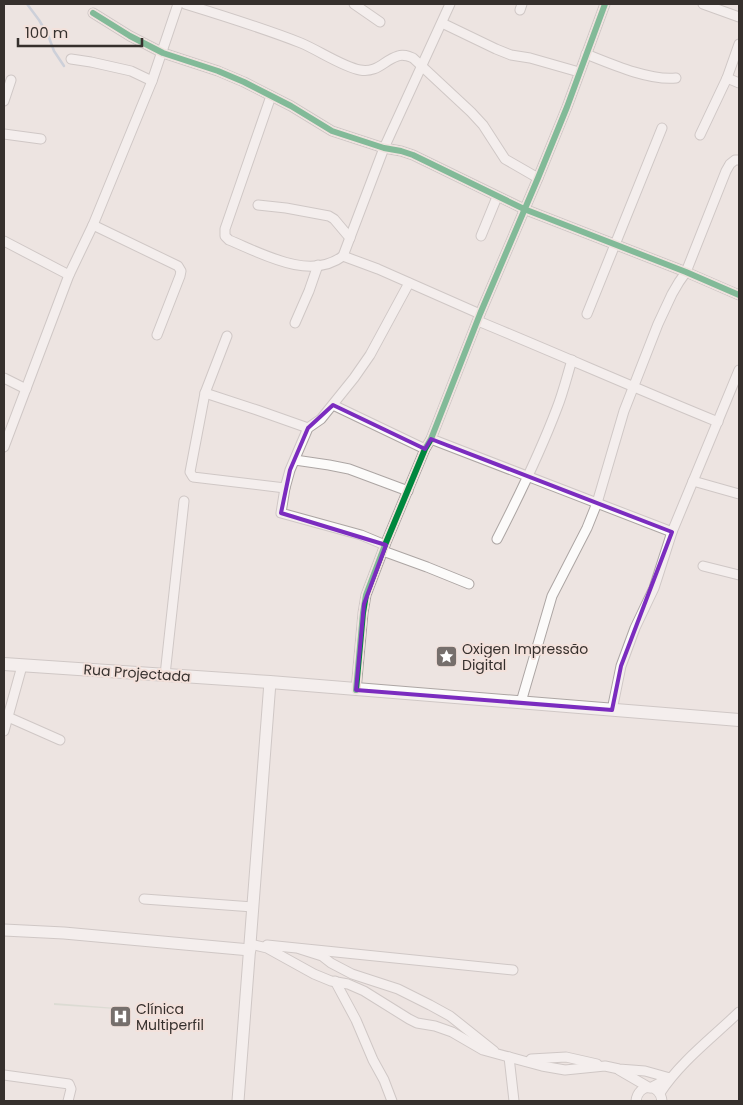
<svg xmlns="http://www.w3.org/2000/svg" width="743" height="1105" font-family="Poppins,sans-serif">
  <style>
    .green { fill: #c8d1c1 }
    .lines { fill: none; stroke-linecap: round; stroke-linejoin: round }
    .stream { stroke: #a6b8ce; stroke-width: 2.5 }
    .minor-casing { stroke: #aca5a3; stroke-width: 11 }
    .tertiary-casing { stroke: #aca5a3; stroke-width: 13 }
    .secondary-casing { stroke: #aca5a3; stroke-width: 14 }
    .minor { stroke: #fcfbfa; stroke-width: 9 }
    .tertiary { stroke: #fcfbfa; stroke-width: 11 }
    .secondary { stroke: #fcfbfa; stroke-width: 12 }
    .cycleway-casing { stroke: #f3e1db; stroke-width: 9 }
    .cycleway { stroke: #00873e; stroke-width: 6 }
    .marked { fill: none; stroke: #7b2cbf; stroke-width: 4; stroke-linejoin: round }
    .labels { text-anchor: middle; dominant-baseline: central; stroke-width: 4; stroke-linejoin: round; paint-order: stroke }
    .poi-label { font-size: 14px; fill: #36302d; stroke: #f3e1db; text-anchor: start }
    .street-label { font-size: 14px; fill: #36302d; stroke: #f3e1db }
  </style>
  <rect width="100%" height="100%" fill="#ede4e1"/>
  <polygon class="green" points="54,1003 117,1008 116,1009 54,1005"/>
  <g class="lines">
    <polyline class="stream" points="27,4 39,20 48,35 54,51 64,66"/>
    <defs>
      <g id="minor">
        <path d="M185 4C224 16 263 28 301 43 318 50 343 67 360 70 378 73 384 60 398 56 403 54 408 56 413 58L471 112 483 125 505 159 538 178"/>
        <polyline points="354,4 380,22"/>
        <polyline points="703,4 739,17"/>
        <polyline points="520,10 522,4"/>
        <polyline points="93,13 130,36 163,53 218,71 244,82 291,106 332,131 384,148 401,151 413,155 524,209 686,272 739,295"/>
        <polyline points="442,23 496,49 511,55 530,58 579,72"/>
        <path d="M586 54C611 64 650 81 676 78"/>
        <polyline points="71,59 91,62 131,71 152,81"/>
        <polyline points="727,78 739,83"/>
        <path d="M271 96 225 229V236L229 240C263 254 310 281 343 256L384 148 450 4"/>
        <polyline points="4,101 11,80"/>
        <polyline points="4,134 41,139"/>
        <polyline points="700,135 727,78 739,44"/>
        <polyline points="258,205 286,208 329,216 334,219 350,238"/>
        <polyline points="93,225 178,266 181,271 180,276 157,335"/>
        <polyline points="481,236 497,197"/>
        <polyline points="4,241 69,275"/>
        <polyline points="343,256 378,269 480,314"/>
        <polyline points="587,314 662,128"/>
        <path d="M478 321C558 354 637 389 718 422"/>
        <polyline points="295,323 309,291 318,265"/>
        <polyline points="227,336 205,393 190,472 193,477 285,488"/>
        <polyline points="4,378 26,389"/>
        <polyline points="205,393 257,410 308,428"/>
        <polyline points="333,405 425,449"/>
        <polyline points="431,439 672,532"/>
        <polyline points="4,447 69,275 93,225 152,81 178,4"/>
        <polyline points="295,460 329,465 349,469 408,491"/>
        <polyline points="693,481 739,494"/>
        <path d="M497 539C519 496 540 453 557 408 563 393 567 376 572 360"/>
        <polyline points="385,545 361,535 281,513 285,488 290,470 308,428 321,419 354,378 370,355 409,283"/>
        <polyline points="383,551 427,567 469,584"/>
        <polyline points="703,566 739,575"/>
        <polyline points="165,675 184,501"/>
        <polyline points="356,690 363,613 366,595 385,545 425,449 431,439 480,314 538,178 567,107 605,4"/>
        <polyline points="521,702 552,596 587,528 597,503 624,411 658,324 672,294 679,282 686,272 726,171 730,164 735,160 739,160"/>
        <polyline points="612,710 621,666 635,628 654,588 672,532 739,370"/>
        <polyline points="8,717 60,740"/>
        <polyline points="4,731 22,666"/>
        <polyline points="144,899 253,907"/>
        <polyline points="250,944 267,948 314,974 331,981 348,984 364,991 409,1019 417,1023 435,1026 452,1032 483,1050 542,1066 565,1070 605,1066 619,1069 645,1071 670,1078"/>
        <polyline points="267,945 513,970"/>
        <polyline points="300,949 322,956 331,963 352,974 398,989 430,1005 450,1016 494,1051"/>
        <polyline points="335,981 356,1020 373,1060 384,1080 392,1101"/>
        <polyline points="509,1057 514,1101"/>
        <polyline points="531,1059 566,1057 597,1064"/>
        <polyline points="619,1070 650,1088 669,1078"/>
        <polyline points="4,1075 69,1084 71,1089 68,1101"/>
        <path d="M660 1093C680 1062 712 1038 739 1012"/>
        <path d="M636 1101C638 1083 660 1083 662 1101"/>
      </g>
      <g id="tertiary">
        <polyline points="4,930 64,933 250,950"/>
        <polyline points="238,1101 270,682"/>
      </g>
      <polyline id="secondary" points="4,664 270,682 739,720"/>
    </defs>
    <use href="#minor" class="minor-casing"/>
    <use href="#tertiary" class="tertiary-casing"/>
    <use href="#secondary" class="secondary-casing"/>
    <use href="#minor" class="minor"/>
    <use href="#tertiary" class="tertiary"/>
    <use href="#secondary" class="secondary"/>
    <defs>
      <g id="cycleway">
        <polyline points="93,13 130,36 163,53 218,71 244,82 291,106 332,131 384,148 401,151 413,155 524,209 686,272 739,295"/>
        <polyline points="356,690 363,613 366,595 385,545 425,449 431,439 480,314 538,178 567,107 605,4"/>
      </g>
    </defs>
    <use href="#cycleway" class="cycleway-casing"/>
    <use href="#cycleway" class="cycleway"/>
  </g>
  <path d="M0 0H743V1105H0ZM333 405 425 449 431 439 672 532 621 666 612 710 356 690 364 604 386 545 281 513 290 470 308 428Z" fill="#ede4e1" fill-opacity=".55" fill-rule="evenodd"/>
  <path class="marked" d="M333 405 425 449 431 439 672 532 621 666 612 710 356 690 364 604 386 545 281 513 290 470 308 428Z"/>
  <defs>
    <symbol id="sight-square" viewBox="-11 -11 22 22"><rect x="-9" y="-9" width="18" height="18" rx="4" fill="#766f6c" stroke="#f3e1db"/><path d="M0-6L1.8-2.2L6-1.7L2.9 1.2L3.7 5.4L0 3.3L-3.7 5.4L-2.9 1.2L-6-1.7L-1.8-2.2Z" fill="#fff"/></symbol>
    <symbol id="hospital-square" viewBox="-11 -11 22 22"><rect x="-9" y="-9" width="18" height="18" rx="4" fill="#766f6c" stroke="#f3e1db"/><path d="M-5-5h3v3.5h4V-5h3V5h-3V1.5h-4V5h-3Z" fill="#fff"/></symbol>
  </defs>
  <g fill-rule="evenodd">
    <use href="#sight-square" x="434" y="644" width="25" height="25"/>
    <use href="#hospital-square" x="108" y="1004" width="25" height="25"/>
  </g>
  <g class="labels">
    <g class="poi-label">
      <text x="462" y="649">Oxigen Impressão<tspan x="462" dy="16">Digital</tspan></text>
      <text x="136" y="1009">Clínica<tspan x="136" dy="16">Multiperfil</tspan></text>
    </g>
    <g class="street-label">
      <text transform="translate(137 673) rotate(4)">Rua Projectada</text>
    </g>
  </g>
  <rect width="743" height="1105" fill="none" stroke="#36302d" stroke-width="10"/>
  <path d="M18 38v8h124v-8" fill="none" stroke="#36302d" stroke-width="2.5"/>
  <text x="25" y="38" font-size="15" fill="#36302d" stroke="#f3e1db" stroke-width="4" paint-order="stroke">100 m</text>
</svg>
